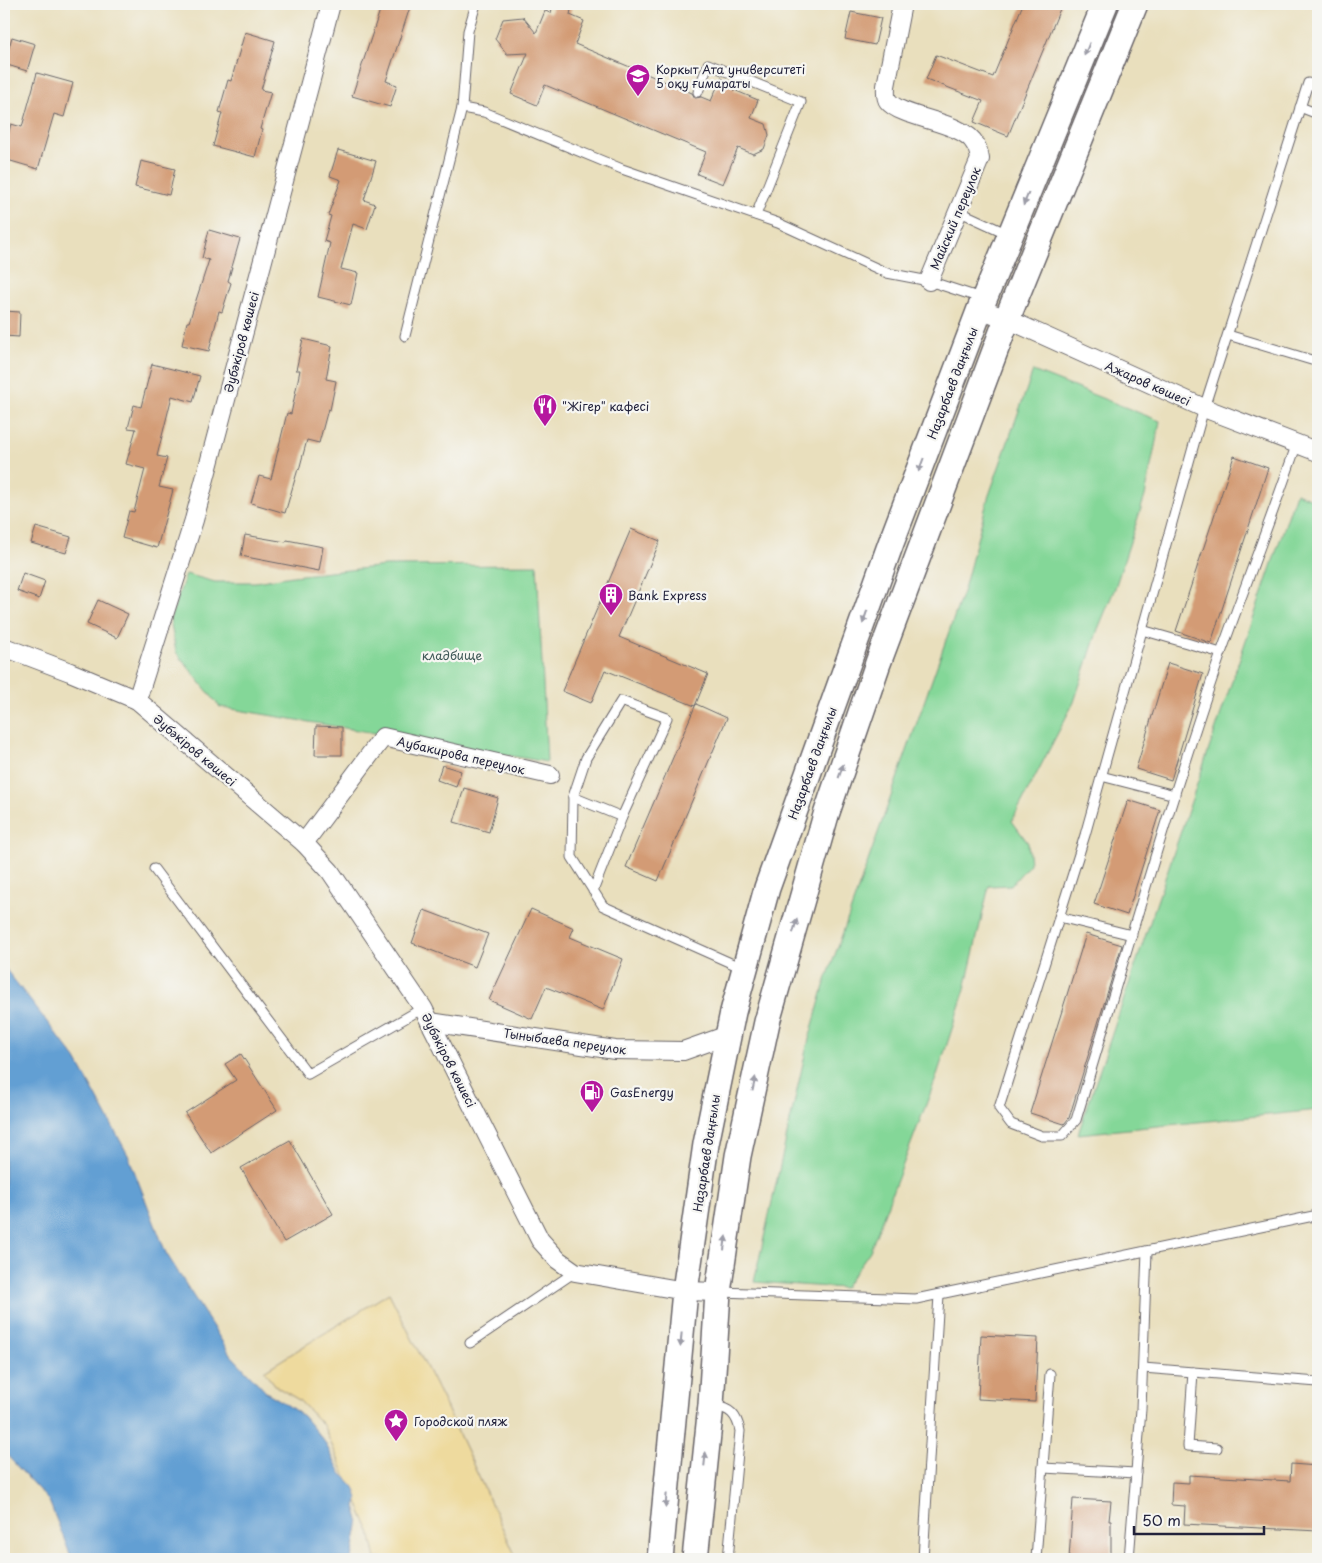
<svg xmlns="http://www.w3.org/2000/svg" width="1322" height="1563" font-family="'Playpen Sans',sans-serif">
  <style>
    .green { fill: #84d798; stroke: #537c6a }
    .sand { fill: #eeda9e; stroke: #887e6c }
    .water { fill: #629fd3; stroke: #426087 }
    .building { fill: #d39b74 }
    .lines { fill: none; stroke-linecap: round; stroke-linejoin: round }
    .service-casing { stroke: #686468; stroke-width: 11 }
    .minor-casing { stroke: #686468; stroke-width: 20 }
    .secondary-casing { stroke: #686468; stroke-width: 28 }
    .service { stroke: #fff; stroke-width: 9 }
    .minor { stroke: #fff; stroke-width: 18 }
    .secondary { stroke: #fff; stroke-width: 25 }
    .oneway { fill: #9c9ca7 }
    .labels { text-anchor: middle; dominant-baseline: central; stroke-width: 4.5; stroke-linejoin: round; paint-order: stroke }
    .poi-label { font-size: 12px; fill: #22223b; stroke: #f6f6f2; text-anchor: start }
    .street-label { font-size: 12px; fill: #22223b; stroke: #f6f6f2 }
    .park-label { font-size: 12px; fill: #3f5857; stroke: #f6f6f2 }
  </style>
  <rect width="100%" height="100%" fill="#f6f6f2"/>
  <filter id="ink" filterUnits="userSpaceOnUse"><feTurbulence type="fractalNoise" baseFrequency=".02" numOctaves="2"/><feDisplacementMap in="SourceGraphic" scale="10" xChannelSelector="R" yChannelSelector="G"/><feConvolveMatrix kernelMatrix="1 2 1 2 8 2 1 2 1" color-interpolation-filters="sRGB"/></filter>
  <filter id="wash" filterUnits="userSpaceOnUse"><feTurbulence type="fractalNoise" baseFrequency=".0096" numOctaves="4" result="noise"/><feDisplacementMap in="SourceGraphic" scale="20" xChannelSelector="R" yChannelSelector="G"/><feGaussianBlur stdDeviation="1.12" result="paint"/><feColorMatrix in="noise" values="0 0 0 0 0 0 0 0 0 0 0 0 0 0 0 0 0 1.4 0 .05"/><feComposite in="paint" operator="in"/></filter>
  <g filter="url(#wash)">
    <rect width="100%" height="100%" fill="#e9dfbd"/>
    <g class="green">
      <polygon points="1033,371 1160,421 1145,496 1115,588 1098,629 1074,702 1012,821 1028,843 1030,864 1011,885 989,886 965,989 935,1081 870,1251 844,1288 754,1282 806,1050 824,986 964,589 988,498"/>
      <polygon points="1296,493 1318,501 1318,1110 1078,1134"/>
      <polygon points="537,565 547,762 220,707 176,652 170,619 186,574 215,582 255,582 293,576 386,566"/>
    </g>
    <polygon class="sand" points="389,1293 444,1402 517,1559 376,1559 370,1532 323,1425 299,1400 277,1387 264,1371"/>
    <polygon class="water" points="4,967 76,1059 128,1155 166,1253 230,1354 266,1392 283,1402 303,1416 324,1441 341,1473 354,1487 358,1498 355,1506 359,1520 352,1559 72,1559 49,1501 4,1452"/>
    <g id="blocks">
      <g class="building">
        <polygon points="382,4 411,4 386,81 397,85 390,107 352,96"/>
        <polygon points="553,4 572,4 570,15 584,21 575,44 692,93 695,98 701,97 711,101 721,78 737,85 734,90 758,100 751,118 766,124 769,135 764,149 753,154 738,148 723,184 697,174 706,152 545,85 537,105 511,94 528,53 507,54 495,39 503,19 523,17 536,33 545,11 551,13"/>
        <polygon points="1023,4 1062,4 1008,136 974,122 983,101 926,79 936,55 993,77"/>
        <polygon points="851,12 881,18 875,45 845,39"/>
        <polygon points="245,32 275,41 261,90 271,92 260,129 262,130 255,157 213,146 222,113 219,112 228,80 231,81"/>
        <polygon points="12,37 35,44 27,71 4,64"/>
        <polygon points="37,73 73,83 64,117 54,114 38,169 4,159 4,149 11,124 22,127"/>
        <polygon points="338,150 376,161 364,200 375,204 367,229 353,224 341,269 358,273 351,305 318,297 330,243 324,241 331,216 328,215 341,180 330,176"/>
        <polygon points="141,161 175,169 169,195 135,187"/>
        <polygon points="209,230 240,239 228,281 231,283 222,312 219,311 209,351 182,345 187,322 189,322 209,260 202,258"/>
        <polygon points="4,311 20,312 19,337 4,336"/>
        <polygon points="303,339 332,346 326,379 336,381 330,410 328,409 319,443 307,440 299,470 298,469 285,513 251,503 259,476 271,479 287,413 291,414 300,370 296,370"/>
        <polygon points="152,364 200,376 193,402 172,396 157,456 167,458 159,487 173,490 157,548 122,538 129,511 134,512 145,469 126,464 136,429 128,428 134,405 141,407"/>
        <polygon points="1234,456 1268,468 1211,643 1176,631"/>
        <polygon points="36,527 71,537 66,553 31,543"/>
        <polygon points="631,529 660,541 619,637 708,674 695,706 605,670 591,703 562,691"/>
        <polygon points="245,535 286,542 287,540 323,547 319,571 241,556"/>
        <polygon points="23,573 45,581 39,599 17,591"/>
        <polygon points="98,600 128,614 117,638 87,624"/>
        <polygon points="1168,663 1203,674 1171,780 1136,769"/>
        <polygon points="696,704 727,718 658,881 626,867"/>
        <polygon points="316,726 342,727 342,755 315,755"/>
        <polygon points="442,765 461,771 456,787 437,780"/>
        <polygon points="464,788 498,798 489,832 454,822"/>
        <polygon points="1128,800 1160,810 1127,915 1094,904"/>
        <polygon points="531,909 574,928 570,937 623,959 603,1010 546,987 532,1019 489,1000"/>
        <polygon points="424,910 488,934 475,967 412,943"/>
        <polygon points="1086,934 1122,945 1069,1118 1064,1124 1030,1113"/>
        <polygon points="241,1054 277,1110 211,1153 185,1113 236,1080 225,1064"/>
        <polygon points="290,1140 333,1214 284,1242 241,1168"/>
        <polygon points="981,1335 1038,1338 1035,1402 978,1399"/>
        <polygon points="1291,1464 1318,1466 1318,1531 1184,1524 1185,1506 1171,1505 1172,1482 1189,1483 1189,1475 1290,1481"/>
        <polygon points="1073,1499 1111,1501 1109,1521 1111,1521 1111,1559 1069,1559"/>
      </g>
    </g>
  </g>
  <g filter="url(#ink)">
    <use href="#blocks" fill-opacity="0" stroke="#686468" stroke-width="1"/>
    <g class="lines">
      <defs>
        <g id="service">
          <polyline points="698,92 708,64 801,102 756,215"/>
          <polyline points="1300,107 1318,114"/>
          <polyline points="462,108 484,112 622,169 778,223 887,273 929,281 984,299"/>
          <polyline points="958,211 1008,234"/>
          <polyline points="1228,335 1318,362"/>
          <polyline points="405,336 462,108 468,31 476,4"/>
          <path d="M1297 443C1273 514 1246 583 1221 653 1168 807 1123 964 1076 1120L1062 1136H1042L1011 1124 999 1108 1085 835 1204 408 1308 83 1318 87"/>
          <polyline points="1142,630 1221,653"/>
          <polyline points="1101,776 1175,795"/>
          <polyline points="573,797 622,817"/>
          <polyline points="154,869 308,1074 423,1008"/>
          <polyline points="593,891 622,817 667,718 621,701 586,758 573,797 572,857 603,906 742,968"/>
          <polyline points="1059,917 1132,935"/>
          <polyline points="721,1292 916,1299 1318,1215"/>
          <polyline points="470,1343 575,1272"/>
          <polyline points="1143,1368 1318,1382"/>
          <polyline points="1193,1372 1188,1446 1217,1448"/>
          <path d="M714 1406C730 1408 737 1415 740 1431L728 1559"/>
          <polyline points="1043,1468 1136,1473"/>
          <polyline points="923,1559 939,1295"/>
          <polyline points="1036,1559 1050,1374"/>
          <polyline points="1129,1559 1141,1409 1147,1251"/>
        </g>
        <g id="minor">
          <path d="M902 4 886 86C886 90 885 97 888 101 902 119 963 121 975 144 978 148 979 154 980 159L929 281"/>
          <polyline points="980,309 1007,319 1204,408 1318,452"/>
          <polyline points="4,647 70,672 137,700 304,843 330,871 423,1008 540,1240 558,1260 575,1272 685,1291 718,1292"/>
          <polyline points="137,700 194,520 331,4"/>
          <polyline points="304,843 383,737 550,775"/>
          <polyline points="430,1022 615,1050 683,1051 728,1035"/>
        </g>
        <g id="secondary">
          <polyline points="660,1559 685,1291 706,1144 733,1012 767,888 891,543 980,309 1105,4"/>
          <polyline points="695,1559 711,1405 718,1292 738,1156 767,1022 826,815 878,663 1007,319 1135,4"/>
        </g>
      </defs>
      <use href="#service" class="service-casing"/>
      <use href="#minor" class="minor-casing"/>
      <use href="#secondary" class="secondary-casing"/>
      <use href="#service" class="service"/>
      <use href="#minor" class="minor"/>
      <use href="#secondary" class="secondary"/>
    </g>
    <defs><path id="oneway-solid" d="M-6-.8H1V-3.2L6.5 0L1 3.2V.8H-6Z" transform="scale(1.25)"/></defs>
    <g class="oneway">
      <use href="#oneway-solid" transform="translate(1087 49) rotate(112)"/>
      <use href="#oneway-solid" transform="translate(1026 199) rotate(112)"/>
      <use href="#oneway-solid" transform="translate(921 465) rotate(111)"/>
      <use href="#oneway-solid" transform="translate(865 617) rotate(109)"/>
      <use href="#oneway-solid" transform="translate(841 771) rotate(-71)"/>
      <use href="#oneway-solid" transform="translate(795 926) rotate(-74)"/>
      <use href="#oneway-solid" transform="translate(754 1084) rotate(-78)"/>
      <use href="#oneway-solid" transform="translate(725 1243) rotate(-82)"/>
      <use href="#oneway-solid" transform="translate(681 1340) rotate(95)"/>
      <use href="#oneway-solid" transform="translate(705 1459) rotate(-84)"/>
      <use href="#oneway-solid" transform="translate(666 1501) rotate(95)"/>
    </g>
  </g>
  <defs>
    <symbol id="university-pin" viewBox="-11 -11 22 30"><path d="M0 17L-7.5 6A9.5 9.5 0 1 1 7.5 6Z" fill="#b5179e" stroke="#f6f6f2"/><path d="M0-5L7-2L0 1L-7-2ZM-4 1L0 2.5L4 1V4Q0 6-4 4Z" fill="#fff"/></symbol>
    <symbol id="restaurant-pin" viewBox="-11 -11 22 30"><path d="M0 17L-7.5 6A9.5 9.5 0 1 1 7.5 6Z" fill="#b5179e" stroke="#f6f6f2"/><path d="M-5-6h1v4h1v-4h1v4h1v-4h1v5L-1.5 .5V6h-2V.5L-5-1ZM5-6V6H3V1.5H1.5Q1.5-4 5-6Z" fill="#fff"/></symbol>
    <symbol id="building-pin" viewBox="-11 -11 22 30"><path d="M0 17L-7.5 6A9.5 9.5 0 1 1 7.5 6Z" fill="#b5179e" stroke="#f6f6f2"/><path d="M-4-6H4V6H1V3H-1V6H-4ZM-2.5-4.3h1.7v1.8h-1.7ZM.8-4.3h1.7v1.8H.8ZM-2.5-1h1.7V.8h-1.7ZM.8-1h1.7V.8H.8Z" fill="#fff"/></symbol>
    <symbol id="fuel-pin" viewBox="-11 -11 22 30"><path d="M0 17L-7.5 6A9.5 9.5 0 1 1 7.5 6Z" fill="#b5179e" stroke="#f6f6f2"/><path d="M-5.5-6h7V0h2V4h1.3V-2.5L3-4.5l.8-.8L6-3V5H2.5V1h-1V6h-7ZM-4.2-4.7v3.2H.2V-4.7Z" fill="#fff"/></symbol>
    <symbol id="sight-pin" viewBox="-11 -11 22 30"><path d="M0 17L-7.5 6A9.5 9.5 0 1 1 7.5 6Z" fill="#b5179e" stroke="#f6f6f2"/><path d="M0-6L1.8-2.2L6-1.7L2.9 1.2L3.7 5.4L0 3.3L-3.7 5.4L-2.9 1.2L-6-1.7L-1.8-2.2Z" fill="#fff"/></symbol>
  </defs>
  <g fill-rule="evenodd">
    <use href="#university-pin" x="624" y="62" width="28" height="38"/>
    <use href="#restaurant-pin" x="531" y="392" width="28" height="38"/>
    <use href="#building-pin" x="597" y="581" width="28" height="38"/>
    <use href="#fuel-pin" x="578" y="1078" width="28" height="38"/>
    <use href="#sight-pin" x="382" y="1407" width="28" height="38"/>
  </g>
  <g class="labels">
    <g class="poi-label">
      <text x="656" y="69">Коркыт Ата университеті<tspan x="656" dy="14">5 оқу ғимараты</tspan></text>
      <text x="562" y="406">"Жігер" кафесі</text>
      <text x="628" y="595">Bank Express</text>
      <text x="610" y="1092">GasEnergy</text>
      <text x="414" y="1421">Городской пляж</text>
    </g>
    <g class="street-label">
      <text transform="translate(955 218) rotate(-67)">Майский переулок</text>
      <text transform="translate(241 342) rotate(-75)">Әубәкіров көшесі</text>
      <text transform="translate(952 383) rotate(-69)">Назарбаев даңғылы</text>
      <text transform="translate(1148 383) rotate(24)">Ажаров көшесі</text>
      <text transform="translate(195 750) rotate(40)">Әубәкіров көшесі</text>
      <text transform="translate(461 755) rotate(13)">Аубакирова переулок</text>
      <text transform="translate(812 763) rotate(-70)">Назарбаев даңғылы</text>
      <text transform="translate(565 1041) rotate(8)">Тыныбаева переулок</text>
      <text transform="translate(449 1060) rotate(63)">Әубәкіров көшесі</text>
      <text transform="translate(706 1153) rotate(-81)">Назарбаев даңғылы</text>
    </g>
    <g class="park-label">
      <text x="452" y="655">кладбище</text>
    </g>
  </g>
  <rect width="1322" height="1563" fill="none" stroke="#f6f6f2" stroke-width="20"/>
  <path d="M1134 1526v8h130v-8" fill="none" stroke="#22223b" stroke-width="2.5"/>
  <text x="1142" y="1526" font-size="15" fill="#22223b" stroke="#f6f6f2" stroke-width="4" paint-order="stroke">50 m</text>
</svg>
